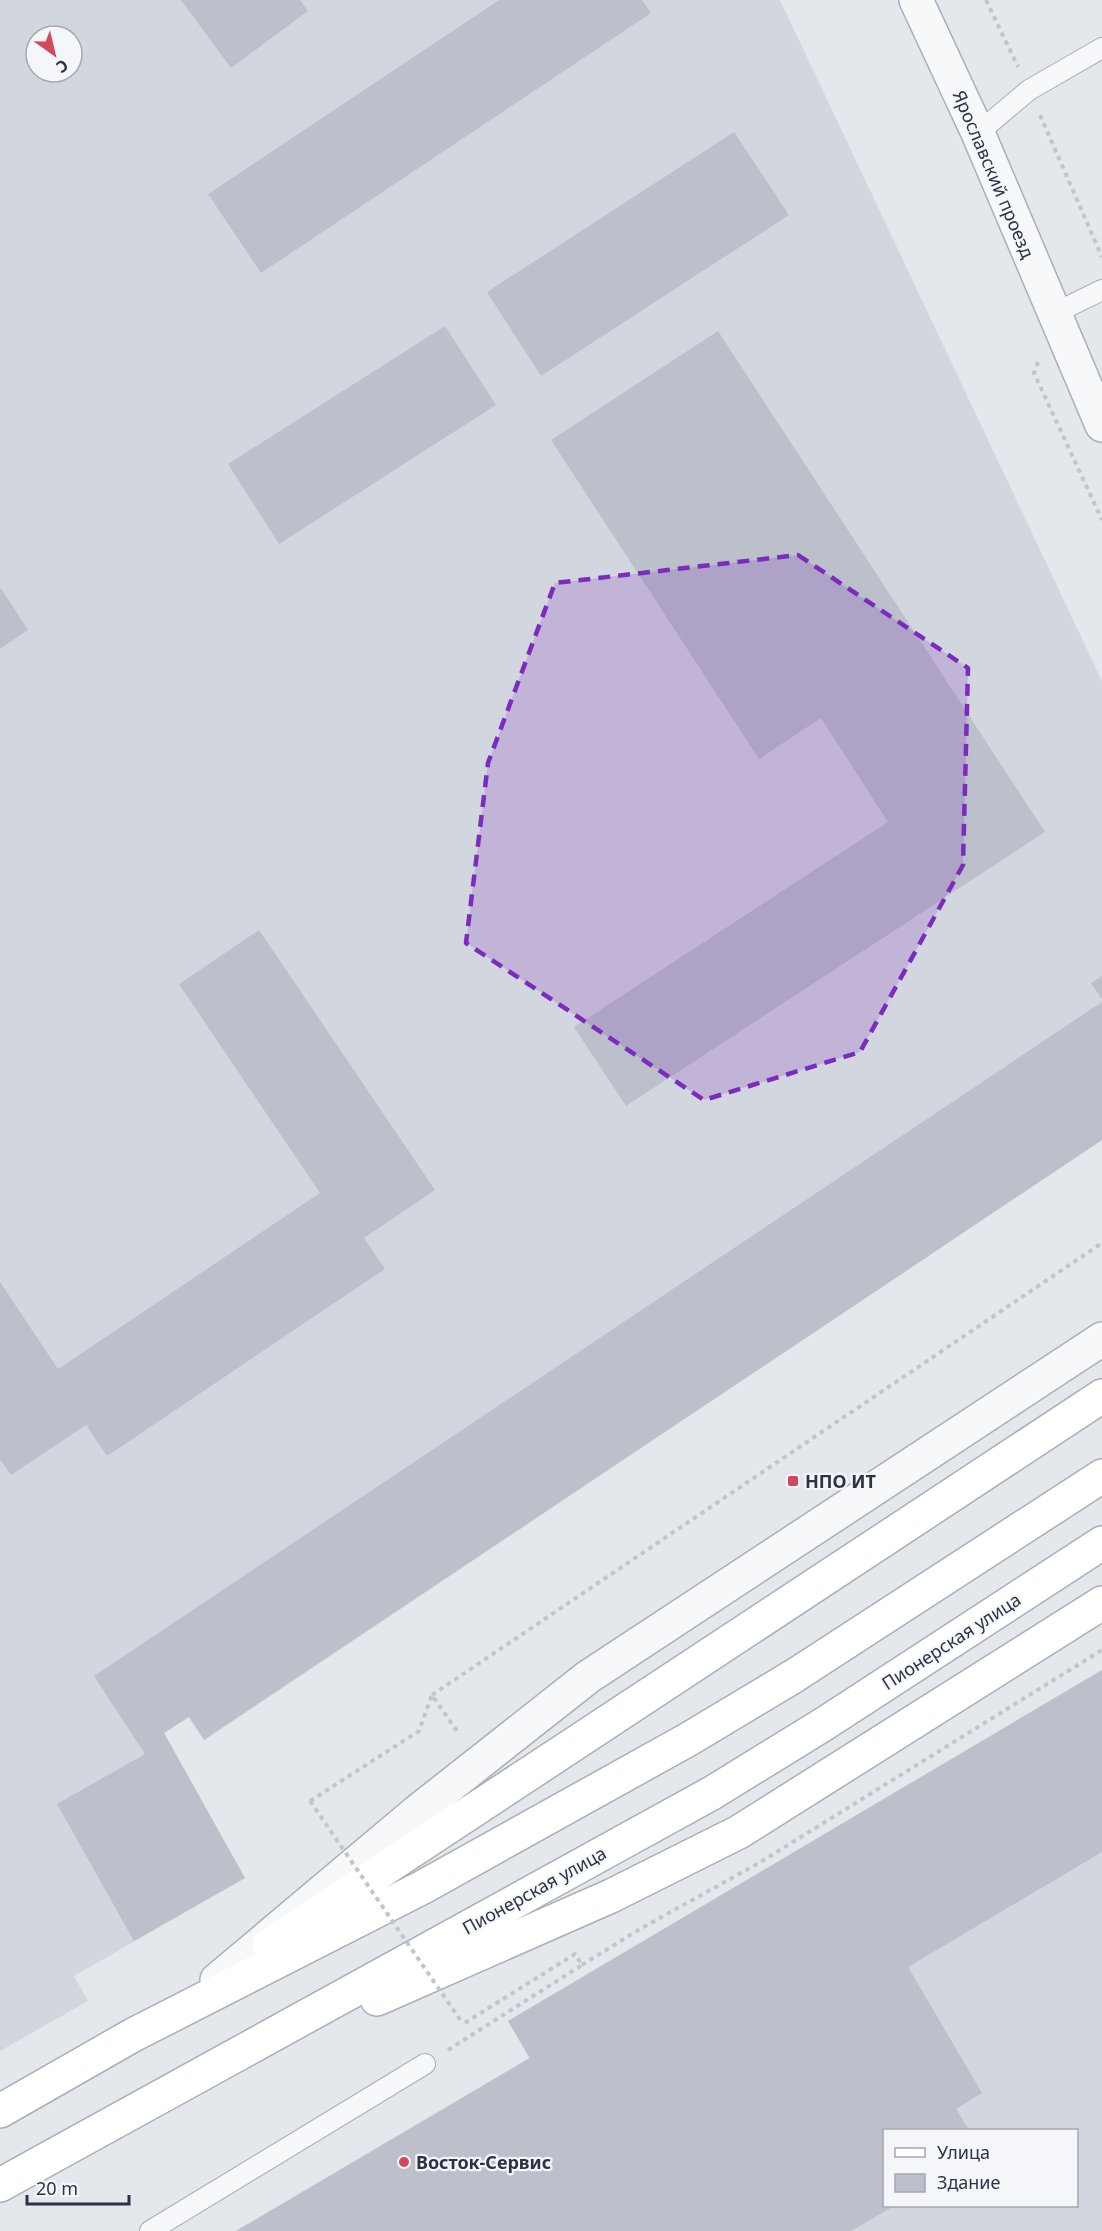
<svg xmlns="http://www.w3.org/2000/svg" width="1102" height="2231" font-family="'Noto Sans',sans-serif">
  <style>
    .built { fill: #d2d6de; fill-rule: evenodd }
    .building { fill: #bbc0ca }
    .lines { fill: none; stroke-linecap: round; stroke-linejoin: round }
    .service-casing { stroke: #a9aeb7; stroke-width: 22 }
    .minor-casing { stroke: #a9aeb7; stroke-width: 36 }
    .secondary-casing { stroke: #a9aeb7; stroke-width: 36 }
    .path { stroke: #c2c5cb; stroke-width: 4; stroke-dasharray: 4.5 4.5; stroke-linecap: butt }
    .service { stroke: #f7f8fa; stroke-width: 20 }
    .minor { stroke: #f7f8fa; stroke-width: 33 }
    .secondary { stroke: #fff; stroke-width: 33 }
    .path-bridge { stroke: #c2c5cb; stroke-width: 4; stroke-dasharray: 4.5 4.5; stroke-linecap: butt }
    .marked { fill: #7b2cbf; fill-opacity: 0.2; stroke: #7b2cbf; stroke-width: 4.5; stroke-dasharray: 12 8; stroke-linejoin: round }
    .poi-dot { fill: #d1495b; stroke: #f4f6f9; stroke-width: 2 }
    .labels { text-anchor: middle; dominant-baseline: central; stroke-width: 4.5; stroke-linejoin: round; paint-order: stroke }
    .street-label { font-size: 18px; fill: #2b3445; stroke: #f4f6f9 }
    .poi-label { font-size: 18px; font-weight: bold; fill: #2b3445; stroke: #f4f6f9; text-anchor: start }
  </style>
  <rect width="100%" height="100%" fill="#e4e7ec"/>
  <g class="built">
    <path d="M0 0H780L1102 681V1140L204 1740 189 1717 164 1733 245 1878 74 1976 88 2001 0 2051ZM36 36H72V72H36Z"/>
    <path d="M1102 1670V2231H236L529 2058 508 2021ZM884 2130H1076V2206H884Z"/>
  </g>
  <g class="building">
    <polygon points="181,0 300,0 308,11 231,68"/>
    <polygon points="499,0 642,0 651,13 261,273 208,194"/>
    <polygon points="734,132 789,215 541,376 487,292"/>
    <polygon points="445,326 496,405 279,544 228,464"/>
    <polygon points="718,331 1045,832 626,1106 574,1027 888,822 821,718 759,759 551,440"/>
    <polygon points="0,587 28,630 0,649"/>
    <polygon points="259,930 435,1190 364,1238 385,1269 107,1456 86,1425 11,1475 0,1459 0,1282 58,1369 320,1193 179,984"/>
    <polygon points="1102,976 1102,999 1091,983"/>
    <polygon points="1102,1002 1102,1140 204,1740 189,1717 164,1733 245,1878 134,1941 57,1804 145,1754 94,1676"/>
    <polygon points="1102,1670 1102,1852 908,1967 982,2093 956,2109 969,2130 884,2130 884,2206 894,2206 851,2231 236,2231 530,2058 508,2021"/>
  </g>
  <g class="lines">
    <defs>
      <g id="service">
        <polyline points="978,133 1029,90 1102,48"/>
        <polyline points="1053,314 1102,290"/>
        <polyline points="150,2231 425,2064"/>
      </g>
      <g id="minor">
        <polyline points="916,0 978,133 1102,425"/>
        <polyline points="217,1980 418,1811 588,1677 1102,1339"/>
      </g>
      <g id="secondary">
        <polyline points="269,1945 1102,1396"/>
        <polyline points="377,1999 611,1896 739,1832 1102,1603"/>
        <polyline points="0,2111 133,2035 423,1887 689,1739 794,1676 1102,1476"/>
        <polyline points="0,2185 712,1793 824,1724 1102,1543"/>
      </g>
    </defs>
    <use href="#service" class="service-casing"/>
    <use href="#minor" class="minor-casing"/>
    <use href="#secondary" class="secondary-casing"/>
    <g class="path">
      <polyline points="986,0 1018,67"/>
      <polyline points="1040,115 1102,257"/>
      <polyline points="1038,362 1034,373 1102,520"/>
      <polyline points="432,1695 1102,1243"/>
      <polyline points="310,1801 419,1731 432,1695 459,1734"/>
      <polyline points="582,1965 640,1929 759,1863 1102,1650"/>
      <polyline points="448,2050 582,1965 575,1954 463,2024"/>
    </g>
    <use href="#service" class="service"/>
    <use href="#minor" class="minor"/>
    <use href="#secondary" class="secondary"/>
    <polyline class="path-bridge" points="310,1801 463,2024"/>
  </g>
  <path class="marked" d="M798 555 968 668 963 865 860 1052 704 1100 466 943 488 763 555 583Z"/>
  <g class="poi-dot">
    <rect x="787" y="1475" width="12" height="12" rx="3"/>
    <circle cx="404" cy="2162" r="6"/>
  </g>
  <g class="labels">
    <g class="street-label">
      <text transform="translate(994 174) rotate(67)">Ярославский проезд</text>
      <text transform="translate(951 1641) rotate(-33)">Пионерская улица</text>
      <text transform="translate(534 1890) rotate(-29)">Пионерская улица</text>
    </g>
    <g class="poi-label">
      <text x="805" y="1481">НПО ИТ</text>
      <text x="416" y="2162">Восток-Сервис</text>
    </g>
  </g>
  <rect x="883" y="2129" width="195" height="78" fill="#f4f6f9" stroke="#a4a8b1" stroke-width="1.5"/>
  <rect x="895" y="2148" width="30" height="9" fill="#ffffff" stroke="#a4a8b1" stroke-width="1.5"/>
  <text x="937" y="2159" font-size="18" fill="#2b3445">Улица</text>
  <rect x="895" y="2174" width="30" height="18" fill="#bbc0ca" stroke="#a4a8b1" stroke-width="1.5"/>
  <text x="937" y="2189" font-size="18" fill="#2b3445">Здание</text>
  <g transform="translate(54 54) rotate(146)"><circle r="28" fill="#f4f6f9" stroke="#a4a8b1" stroke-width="1.5"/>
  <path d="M0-4.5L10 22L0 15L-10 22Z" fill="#d1495b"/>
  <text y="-9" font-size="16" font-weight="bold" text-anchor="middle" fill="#2b3445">С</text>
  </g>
  <path d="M27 2195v9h102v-9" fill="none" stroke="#2b3445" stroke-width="3"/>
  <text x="36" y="2195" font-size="18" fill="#2b3445" stroke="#f4f6f9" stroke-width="4.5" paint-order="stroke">20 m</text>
</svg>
